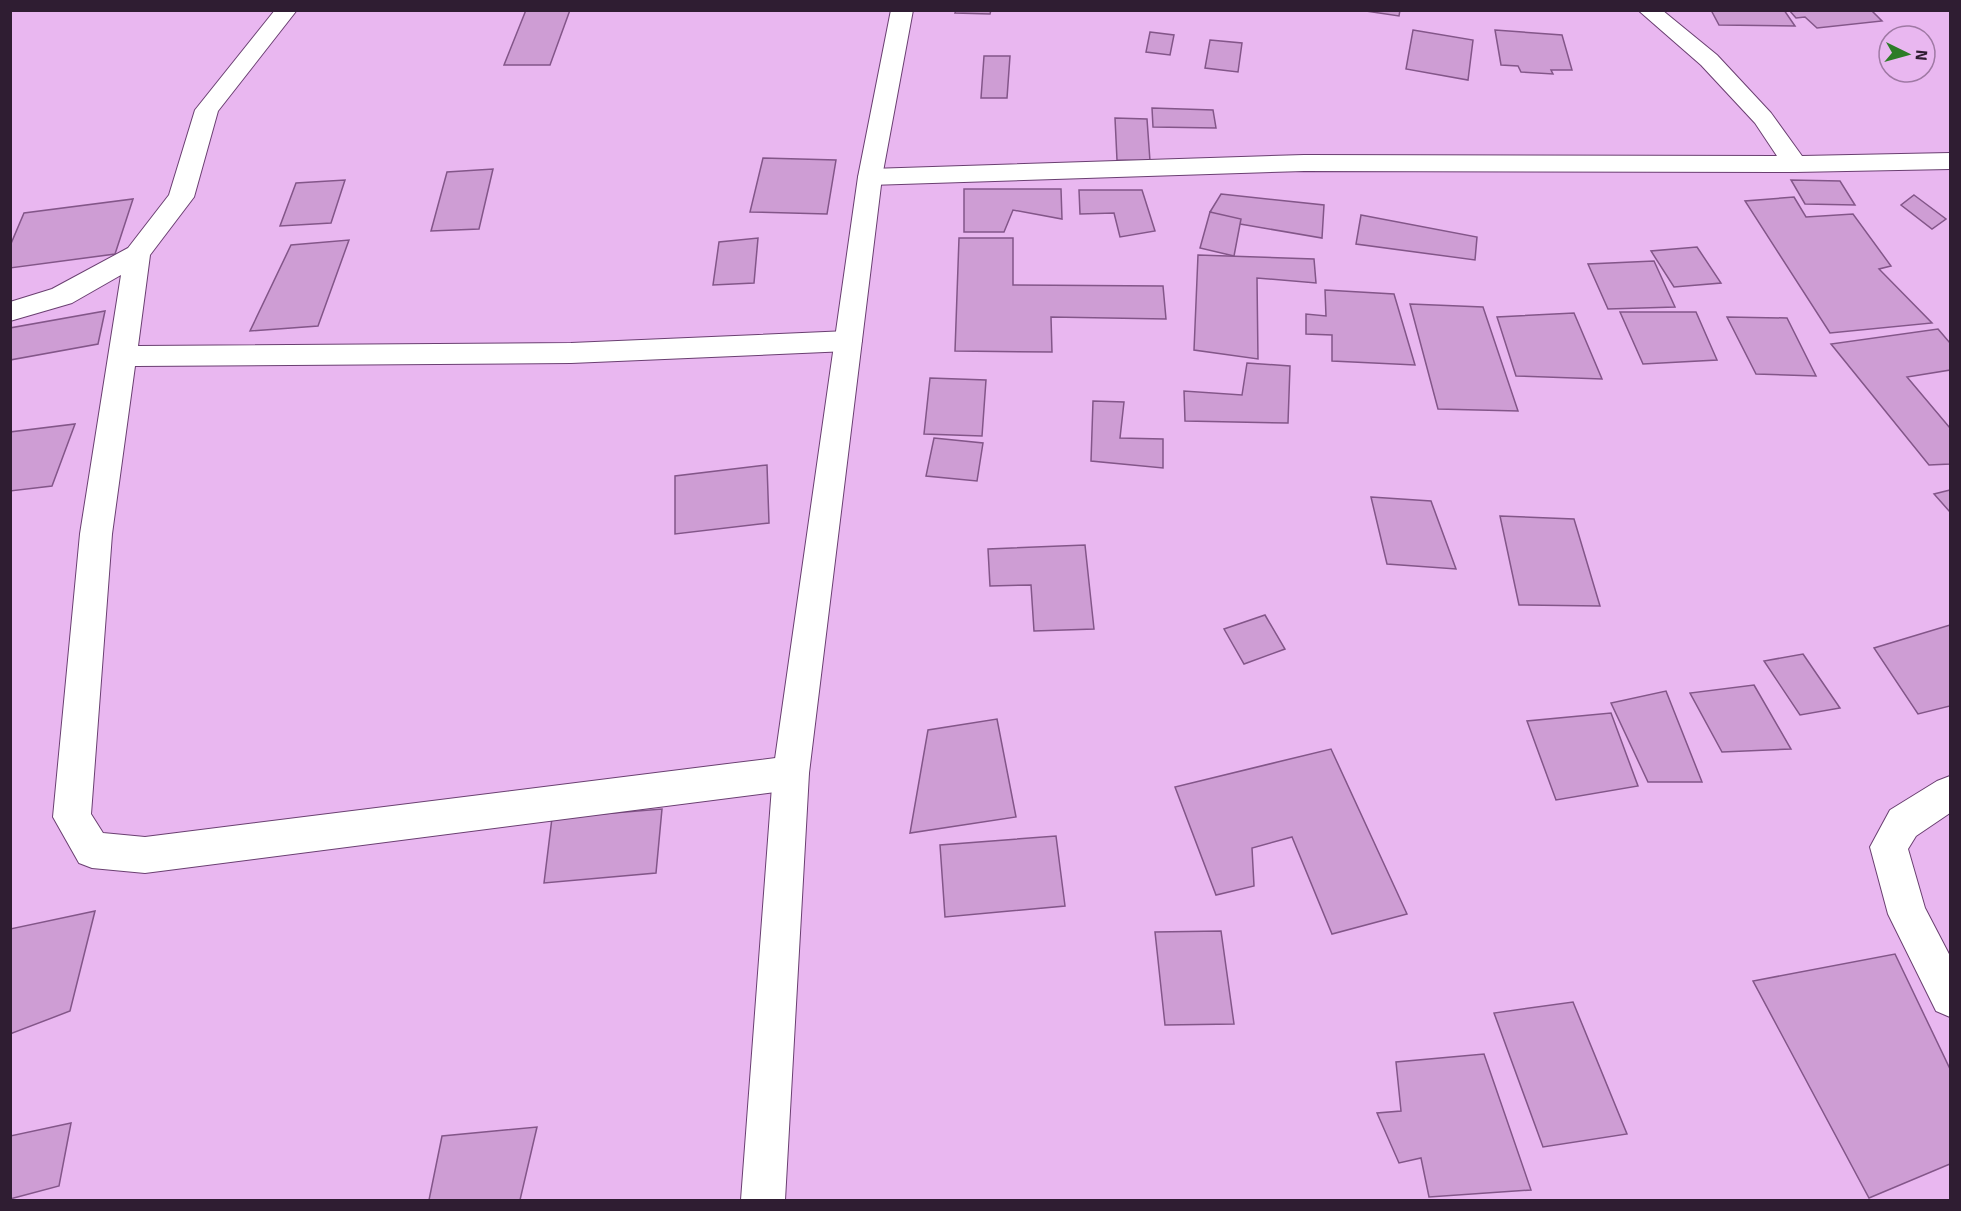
<svg xmlns="http://www.w3.org/2000/svg" width="1961" height="1211" font-family="Signika,sans-serif">
  <style>
    .building { fill: #ce9dd4; stroke: #835689; stroke-width: 1.5 }
    .lines { fill: none; stroke-linecap: round; stroke-linejoin: round }
    .minor-casing { stroke: #6a3f71; stroke-width: 2 }
    .tertiary-casing { stroke: #6a3f71; stroke-width: 2 }
    .minor { fill: #fff; fill-rule: evenodd }
    .tertiary { fill: #fff; fill-rule: evenodd }
  </style>
  <rect width="100%" height="100%" fill="#e9b7f0"/>
  <g class="building">
    <polygon points="526,10 570,10 550,65 504,65"/>
    <polygon points="956,10 991,10 990,14 955,13"/>
    <polygon points="1359,10 1400,10 1399,16"/>
    <polygon points="1711,10 1784,10 1795,26 1719,25"/>
    <polygon points="1789,10 1871,10 1882,21 1817,28 1805,17 1796,18"/>
    <polygon points="1413,30 1473,40 1468,80 1406,69"/>
    <polygon points="1495,30 1562,35 1572,70 1551,70 1553,74 1521,72 1518,66 1501,65"/>
    <polygon points="1150,32 1174,35 1170,55 1146,52"/>
    <polygon points="1210,40 1242,43 1238,72 1205,68"/>
    <polygon points="984,56 1010,56 1007,98 981,98"/>
    <polygon points="1152,108 1213,110 1216,128 1153,127"/>
    <polygon points="1115,118 1147,119 1150,161 1117,160"/>
    <polygon points="763,158 836,160 827,214 750,212"/>
    <polygon points="493,169 479,229 431,231 447,172"/>
    <polygon points="345,180 331,223 280,226 296,183"/>
    <polygon points="1791,180 1840,181 1855,205 1805,204"/>
    <polygon points="964,189 1061,189 1062,219 1013,210 1004,232 964,232"/>
    <polygon points="1079,190 1142,190 1155,231 1120,237 1114,213 1080,214"/>
    <polygon points="1221,194 1324,205 1322,238 1240,224 1210,212"/>
    <polygon points="1914,195 1946,219 1932,229 1901,205"/>
    <polygon points="1794,197 1806,217 1853,214 1891,266 1879,269 1932,323 1830,333 1745,201"/>
    <polygon points="133,199 115,254 10,268 10,246 24,213"/>
    <polygon points="1210,212 1241,219 1234,256 1200,248"/>
    <polygon points="1361,215 1477,237 1475,260 1356,244"/>
    <polygon points="758,238 754,283 713,285 719,242"/>
    <polygon points="959,238 1013,238 1013,285 1163,286 1166,319 1051,317 1052,352 955,351"/>
    <polygon points="349,240 318,326 250,331 291,245"/>
    <polygon points="1697,247 1721,283 1674,287 1651,251"/>
    <polygon points="1198,255 1314,259 1316,283 1257,278 1258,359 1194,350"/>
    <polygon points="1654,261 1675,307 1608,309 1588,264"/>
    <polygon points="1325,290 1394,294 1415,365 1332,361 1332,335 1306,334 1306,314 1326,316"/>
    <polygon points="1410,304 1483,307 1518,411 1438,409"/>
    <polygon points="105,311 98,344 10,360 10,328"/>
    <polygon points="1620,312 1696,312 1717,360 1643,364"/>
    <polygon points="1574,313 1602,379 1516,376 1497,317"/>
    <polygon points="1727,317 1787,318 1816,376 1756,374"/>
    <polygon points="1938,329 1950,343 1950,370 1907,377 1950,428 1950,464 1929,465 1831,344"/>
    <polygon points="1247,363 1290,366 1288,423 1185,421 1184,391 1242,395"/>
    <polygon points="930,378 986,380 982,436 924,434"/>
    <polygon points="1093,401 1124,402 1120,438 1163,439 1163,468 1091,461"/>
    <polygon points="75,424 52,486 10,491 10,432"/>
    <polygon points="934,438 983,443 977,481 926,476"/>
    <polygon points="767,465 769,523 675,534 675,476"/>
    <polygon points="1950,490 1950,512 1934,494"/>
    <polygon points="1371,497 1431,501 1456,569 1387,564"/>
    <polygon points="1500,516 1574,519 1600,606 1519,605"/>
    <polygon points="1085,545 1094,629 1034,631 1031,585 990,586 988,549"/>
    <polygon points="1265,615 1285,649 1244,664 1224,629"/>
    <polygon points="1950,625 1950,706 1918,714 1874,648"/>
    <polygon points="1803,654 1840,708 1800,715 1764,661"/>
    <polygon points="1754,685 1791,749 1722,752 1690,693"/>
    <polygon points="1666,691 1702,782 1648,782 1611,703"/>
    <polygon points="1611,713 1638,786 1556,800 1527,721"/>
    <polygon points="997,719 1016,817 910,833 928,730"/>
    <polygon points="1331,749 1407,914 1332,934 1292,837 1252,848 1254,886 1216,895 1175,787"/>
    <polygon points="662,809 656,873 544,883 552,818"/>
    <polygon points="1056,836 1065,906 945,917 940,845"/>
    <polygon points="95,911 70,1011 10,1034 10,929"/>
    <polygon points="1221,931 1234,1024 1165,1025 1155,932"/>
    <polygon points="1895,954 1950,1069 1950,1164 1869,1198 1753,981"/>
    <polygon points="1573,1002 1627,1134 1543,1147 1494,1013"/>
    <polygon points="1484,1054 1531,1190 1429,1197 1421,1158 1399,1163 1377,1113 1401,1111 1396,1062"/>
    <polygon points="71,1123 59,1186 10,1199 10,1136"/>
    <polygon points="537,1127 520,1200 429,1200 442,1136"/>
  </g>
  <g class="lines">
    <defs>
      <g id="minor">
        <polygon points="275,10 297,10 218,111 194,197 150,255 138,346 571,343 848,331 858,334 862,341 858,348 848,351 571,363 135,366 112,534 91,814 103,833 145,837 791,756 804,761 809,773 804,785 791,790 145,873 92,868 79,863 53,817 80,534 121,275 72,303 10,321 10,302 52,289 128,248 169,195 195,110"/>
        <polygon points="1638,10 1662,10 1717,55 1771,113 1802,156 1950,153 1950,169 1795,172 1304,171 870,185 861,183 858,177 861,171 870,169 1304,155 1777,156 1755,123 1701,65"/>
        <polygon points="1950,776 1950,813 1916,836 1908,849 1925,908 1950,956 1950,1017 1936,1011 1888,914 1870,847 1890,810 1937,781"/>
      </g>
      <polygon id="tertiary" points="891,10 913,10 882,177 809,773 785,1200 741,1200 773,773 858,177"/>
    </defs>
    <use href="#minor" class="minor-casing"/>
    <use href="#tertiary" class="tertiary-casing"/>
    <use href="#minor" class="minor"/>
    <use href="#tertiary" class="tertiary"/>
  </g>
  <rect width="1961" height="1211" fill="none" stroke="#2f1d32" stroke-width="24"/>
  <g transform="translate(1907 54) rotate(95)"><circle r="28" fill="#e9b7f0" stroke="#9f79a4" stroke-width="1.5"/>
  <path d="M0-4.5L10 22L0 15L-10 22Z" fill="#2c7c27"/>
  <text y="-9" font-size="16" font-weight="bold" text-anchor="middle" fill="#2f1d32">N</text>
  </g>
</svg>
